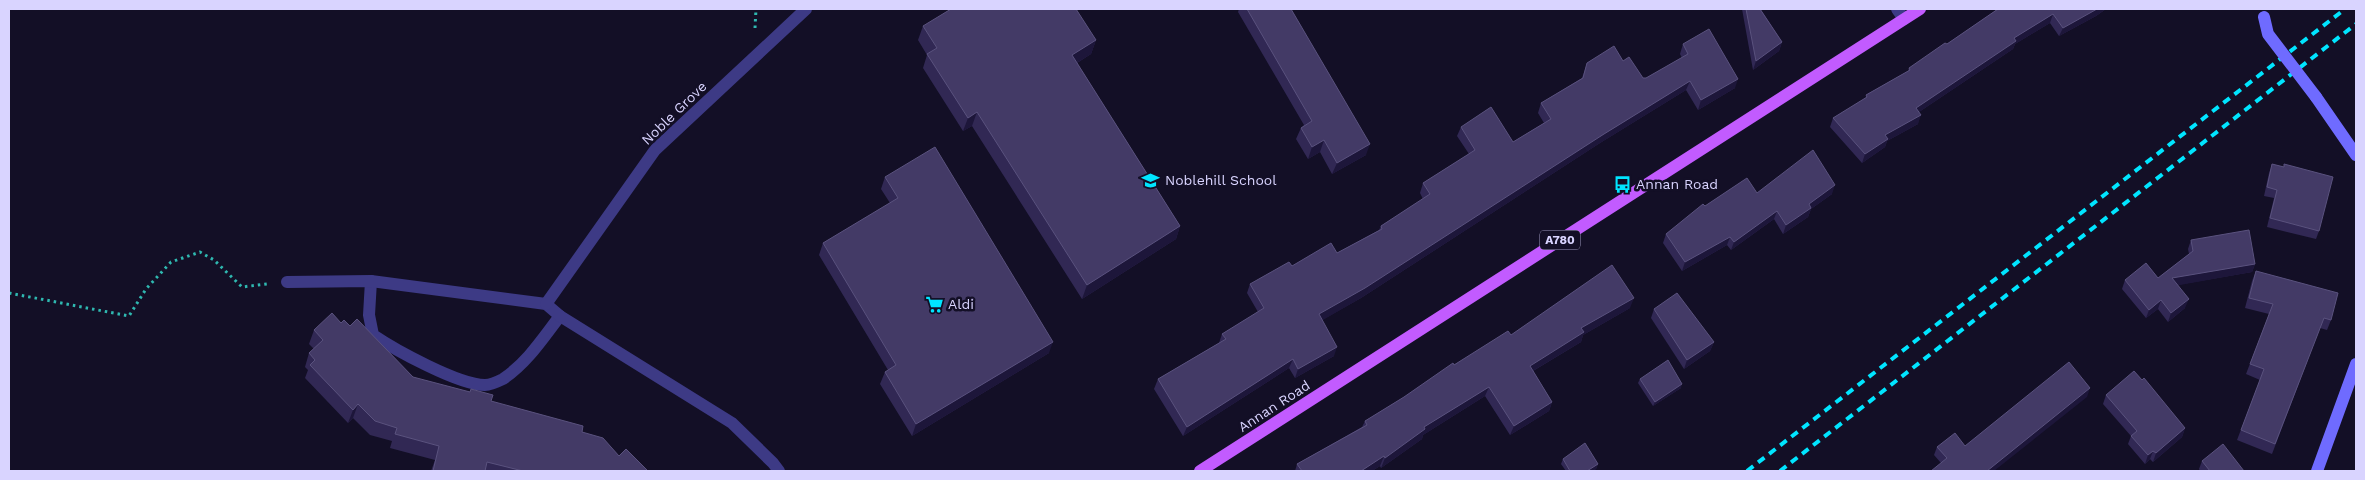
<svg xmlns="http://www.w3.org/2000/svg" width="2365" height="480" font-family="'Work Sans',sans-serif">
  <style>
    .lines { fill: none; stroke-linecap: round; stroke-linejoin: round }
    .path { stroke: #2fb8b0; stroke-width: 3; stroke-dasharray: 2.5 4; stroke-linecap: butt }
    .lane { stroke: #3d3a85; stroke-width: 12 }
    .street { stroke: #3d3a85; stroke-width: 12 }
    .secondary { stroke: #6f6bff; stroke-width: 12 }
    .primary { stroke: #c25bff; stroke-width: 12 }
    .rail { stroke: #00e5ff; stroke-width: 4; stroke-dasharray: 8 6; stroke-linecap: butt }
    .secondary-bridge { stroke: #6f6bff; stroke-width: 12 }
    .wall { fill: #312854 }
    .shaded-wall { fill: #1d163a }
    .building { fill: #433a66; stroke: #5a527e }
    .labels { text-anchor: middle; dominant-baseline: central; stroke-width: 5; stroke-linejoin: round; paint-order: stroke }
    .shield { fill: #130f26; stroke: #9e99be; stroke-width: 1 }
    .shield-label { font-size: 12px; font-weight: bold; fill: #d9d4ff }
    .street-label { font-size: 14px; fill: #d9d4ff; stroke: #130f26 }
    .poi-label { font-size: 14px; fill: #d9d4ff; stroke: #130f26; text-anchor: start }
  </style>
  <rect width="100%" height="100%" fill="#130f26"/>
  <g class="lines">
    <g class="path">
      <polyline points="755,28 756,9"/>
      <polyline points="9,293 129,316 146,289 171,262 200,252 214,260 242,287 267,284"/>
    </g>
    <path class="lane" d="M371 281 369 315 373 335C395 350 459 385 485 385 490 385 499 381 503 379 527 363 543 338 560 316"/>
    <g class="street">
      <polyline points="1897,9 1904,19"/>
      <polyline points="287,282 371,281 546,304 560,316 732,423 773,463 779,471"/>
      <polyline points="546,304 655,150 806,9"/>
    </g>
    <g class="secondary">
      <polyline points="2316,97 2356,155"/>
      <polyline points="2317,471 2356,364"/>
    </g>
    <polyline class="primary" points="1200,471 1920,9"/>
    <g class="rail">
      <polyline points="1747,471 2345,9"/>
      <polyline points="1780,471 2356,24"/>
    </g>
    <polyline class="secondary-bridge" points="2264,17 2268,34 2316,97"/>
  </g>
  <g class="wall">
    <polygon points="1239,9 1291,9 1366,155 1332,174 1320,152 1308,159 1296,139 1301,128 1304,125 1238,12"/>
    <polygon points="1742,9 1767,9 1761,10 1782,42 1779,51 1753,70"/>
    <polygon points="1998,9 2106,9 2096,16 2059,36 2050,23 2015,44 2013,49 1919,112 1918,124 1887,141 1885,147 1862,163 1830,127 1833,118 1866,98 1866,95 1908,71 1909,68 1947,44"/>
    <polygon points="923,26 1096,40 1091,54 1077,63 1180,226 1176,239 1082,299 972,126 963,131 923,68 927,55 918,40"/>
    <polygon points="1683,44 1735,88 1698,110 1686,90 1600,143 1361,298 1322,320 1334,356 1295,378 1289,368 1183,436 1154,389 1158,379 1219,343 1222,334 1258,312 1247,293 1250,284 1292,266 1337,253 1379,230 1381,226 1423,199 1420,193 1423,183 1469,154 1457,136 1461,127 1513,142 1544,123 1538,113 1541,103 1582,78 1587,63 1623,61 1643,78 1646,78 1682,58 1680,54"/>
    <polygon points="2272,164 2319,231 2316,239 2267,227 2274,198 2264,196 2269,173"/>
    <polygon points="885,177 1049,353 912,436 880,384 885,372 888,370 819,255 823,243 890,203 881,189"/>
    <polygon points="1757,193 1832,194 1811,209 1808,217 1783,234 1774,219 1731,250 1727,245 1682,271 1663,243 1666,234 1705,206"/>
    <polygon points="2191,240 2255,264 2252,272 2177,285 2185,308 2168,322 2158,309 2146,318 2122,289 2125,280 2158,278 2189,254 2188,249"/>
    <polygon points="2256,271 2331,320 2327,330 2320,328 2272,454 2237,440 2260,380 2246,374 2269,314 2245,308 2252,281"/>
    <polygon points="1630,308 1583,335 1581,342 1533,371 1552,402 1549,411 1510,435 1485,396 1423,435 1422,439 1381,468 1380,466 1372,471 1295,471 1297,464 1362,427 1365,421 1404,397 1454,365 1511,335"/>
    <polygon points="1654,309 1714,342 1710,351 1684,369 1651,318"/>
    <polygon points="341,323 350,326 413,377 491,401 582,432 619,456 648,471 431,471 435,460 390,448 392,441 370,435 353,418 348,423 305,378 308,370 305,367 309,353 314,349 309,344 314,330"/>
    <polygon points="1640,379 1681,388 1653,406 1638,383"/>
    <polygon points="2106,395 2185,428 2182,437 2153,462 2150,459 2145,464 2128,444 2131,436 2103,404"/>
    <polygon points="2087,397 1941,463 1934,455 1937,447 1965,446"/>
    <polygon points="1563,459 1598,464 1596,469 1592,471 1566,471 1561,464"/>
    <polygon points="2202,461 2244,471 2200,471 2199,469"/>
  </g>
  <g class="shaded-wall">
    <polygon points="2097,9 2106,9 2096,16 2059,36 2063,28"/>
    <polygon points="2053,14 2050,23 2015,44 2013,49 1913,116 1916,108 2014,38"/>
    <polygon points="1096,40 1091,54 1067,69 1072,55"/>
    <polygon points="1782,42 1779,51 1753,70 1756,61"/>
    <polygon points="1738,79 1735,88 1698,110 1701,100"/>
    <polygon points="1690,81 1686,90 1600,143 1361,298 1316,324 1319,314 1604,134"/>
    <polygon points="977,112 972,126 963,131 968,118"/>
    <polygon points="1921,115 1918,124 1887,141 1885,147 1862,163 1865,154 1885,135"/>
    <polygon points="1324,140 1320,152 1308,159 1312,147"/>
    <polygon points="1370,144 1366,155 1332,174 1337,163"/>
    <polygon points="1835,185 1832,194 1811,209 1808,217 1783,234 1786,225 1809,204"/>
    <polygon points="1777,211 1774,219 1731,250 1734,242"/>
    <polygon points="1180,226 1176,239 1082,299 1087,285"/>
    <polygon points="1730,237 1727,245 1682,271 1685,262"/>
    <polygon points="2255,264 2252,272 2169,287 2172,278"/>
    <polygon points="1634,298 1630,308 1583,335 1581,342 1526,375 1530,366 1581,328"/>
    <polygon points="2189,299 2185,308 2168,322 2171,313"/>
    <polygon points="2161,300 2158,309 2146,318 2149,310"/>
    <polygon points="1053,342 1049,353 912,436 916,424"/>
    <polygon points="1714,342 1710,351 1684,369 1687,360"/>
    <polygon points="1337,347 1334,356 1295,378 1298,369"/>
    <polygon points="1293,359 1289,368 1183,436 1187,427"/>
    <polygon points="1682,384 1681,388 1653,406 1655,402"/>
    <polygon points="1489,387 1485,396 1423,435 1422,439 1381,468 1385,458 1424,427"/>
    <polygon points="2090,388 2087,397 1994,471 1987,471"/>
    <polygon points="1552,402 1549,411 1510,435 1514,426"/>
    <polygon points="358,404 353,418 348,423 353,410"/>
    <polygon points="2185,428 2182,437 2153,462 2156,453"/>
    <polygon points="2153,451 2150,459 2145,464 2148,455"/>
    <polygon points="1384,456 1380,466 1372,471 1361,471"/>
    <polygon points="1598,464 1596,469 1592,471 1587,471"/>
  </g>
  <g class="building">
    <polygon points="951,9 1076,9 1096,40 1072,55 1180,226 1087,285 977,112 968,118 927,54 937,48 923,26"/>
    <polygon points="1247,9 1291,9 1370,144 1337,163 1324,140 1312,147 1301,128 1312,121"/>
    <polygon points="1746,9 1760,9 1782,42 1756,61"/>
    <polygon points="1998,9 2097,9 2063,28 2053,14 2014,38 2016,41 1916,108 1921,115 1885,135 1888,139 1865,154 1833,118 1867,97 1866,95 1910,70 1909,68 1945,43 1947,44"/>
    <polygon points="1709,29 1738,79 1701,100 1690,81 1604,134 1365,288 1319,314 1337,347 1298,369 1293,359 1187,427 1158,379 1226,339 1222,334 1264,308 1250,284 1289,262 1292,266 1331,243 1337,253 1382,229 1381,226 1430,194 1423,183 1475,150 1461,127 1491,107 1513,142 1551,119 1541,103 1583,78 1587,63 1614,46 1623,61 1629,57 1643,78 1646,78 1688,54 1683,44"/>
    <polygon points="935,147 1053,342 916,424 885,372 896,365 823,243 898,198 885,177"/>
    <polygon points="1813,150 1835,185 1809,204 1811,208 1786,225 1777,211 1734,242 1730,237 1685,262 1666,234 1703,204 1705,206 1747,178 1757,193"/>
    <polygon points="2272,164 2284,167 2284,164 2333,177 2319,231 2270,218 2277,190 2267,187"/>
    <polygon points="2249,230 2255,264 2172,278 2189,299 2171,313 2161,300 2149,310 2125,280 2146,263 2158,278 2193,251 2191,240"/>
    <polygon points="1612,265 1634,298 1581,328 1584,332 1530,366 1552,402 1514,426 1489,387 1424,427 1425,429 1385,458 1384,456 1361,471 1302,471 1297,464 1367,425 1365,421 1404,397 1453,363 1454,365 1508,331 1511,335"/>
    <polygon points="2256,271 2338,293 2331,320 2324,318 2275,444 2241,430 2264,369 2250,364 2273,304 2249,298"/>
    <polygon points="1677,293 1714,342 1687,360 1654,309"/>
    <polygon points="332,313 341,323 344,320 350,326 357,319 413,377 470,392 471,389 493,395 491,401 583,426 582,432 603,438 619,456 626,449 648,471 523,471 487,462 485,471 433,471 439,446 395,434 397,428 375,421 358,404 353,410 310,365 315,360 309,353 323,340 314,330"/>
    <polygon points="1668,360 1682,384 1655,402 1640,379"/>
    <polygon points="2069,362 2090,388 1987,471 1931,471 1947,458 1937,447 1955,433 1965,446"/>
    <polygon points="2134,371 2142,380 2144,378 2185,428 2156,453 2153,451 2148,455 2131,436 2137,431 2106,395"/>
    <polygon points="1585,443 1598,464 1587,471 1570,471 1563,459"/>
    <polygon points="2223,444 2244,471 2210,471 2202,461"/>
  </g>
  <defs>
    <symbol id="school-bare" viewBox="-9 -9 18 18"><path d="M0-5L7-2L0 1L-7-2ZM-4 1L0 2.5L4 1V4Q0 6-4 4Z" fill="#00e5ff" stroke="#130f26" stroke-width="2.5" paint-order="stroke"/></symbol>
    <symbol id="bus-bare" viewBox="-9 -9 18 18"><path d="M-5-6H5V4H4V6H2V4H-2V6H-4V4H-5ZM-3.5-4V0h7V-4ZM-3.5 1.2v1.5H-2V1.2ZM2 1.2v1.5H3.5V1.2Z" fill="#00e5ff" stroke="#130f26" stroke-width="2.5" paint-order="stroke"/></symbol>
    <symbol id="supermarket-bare" viewBox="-9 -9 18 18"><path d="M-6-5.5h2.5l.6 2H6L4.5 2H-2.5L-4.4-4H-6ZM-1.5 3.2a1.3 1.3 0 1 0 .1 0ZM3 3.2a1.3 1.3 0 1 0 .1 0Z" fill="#00e5ff" stroke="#130f26" stroke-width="2.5" paint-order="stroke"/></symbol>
  </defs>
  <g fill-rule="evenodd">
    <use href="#school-bare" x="1138" y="168" width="25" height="25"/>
    <use href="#bus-bare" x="1610" y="172" width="25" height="25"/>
    <use href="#supermarket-bare" x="922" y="292" width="25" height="25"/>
  </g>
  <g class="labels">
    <rect class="shield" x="1540" y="230.5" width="40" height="19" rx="4"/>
    <g class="shield-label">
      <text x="1560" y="240">A780</text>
    </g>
    <g class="street-label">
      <text transform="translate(674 113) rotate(-44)">Noble Grove</text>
      <text transform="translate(1274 406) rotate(-33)">Annan Road</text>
    </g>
    <g class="poi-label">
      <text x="1165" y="180">Noblehill School</text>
      <text x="1636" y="184">Annan Road</text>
      <text x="948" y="304">Aldi</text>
    </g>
  </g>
  <rect width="2365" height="480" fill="none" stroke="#d9d4ff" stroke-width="20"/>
</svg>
